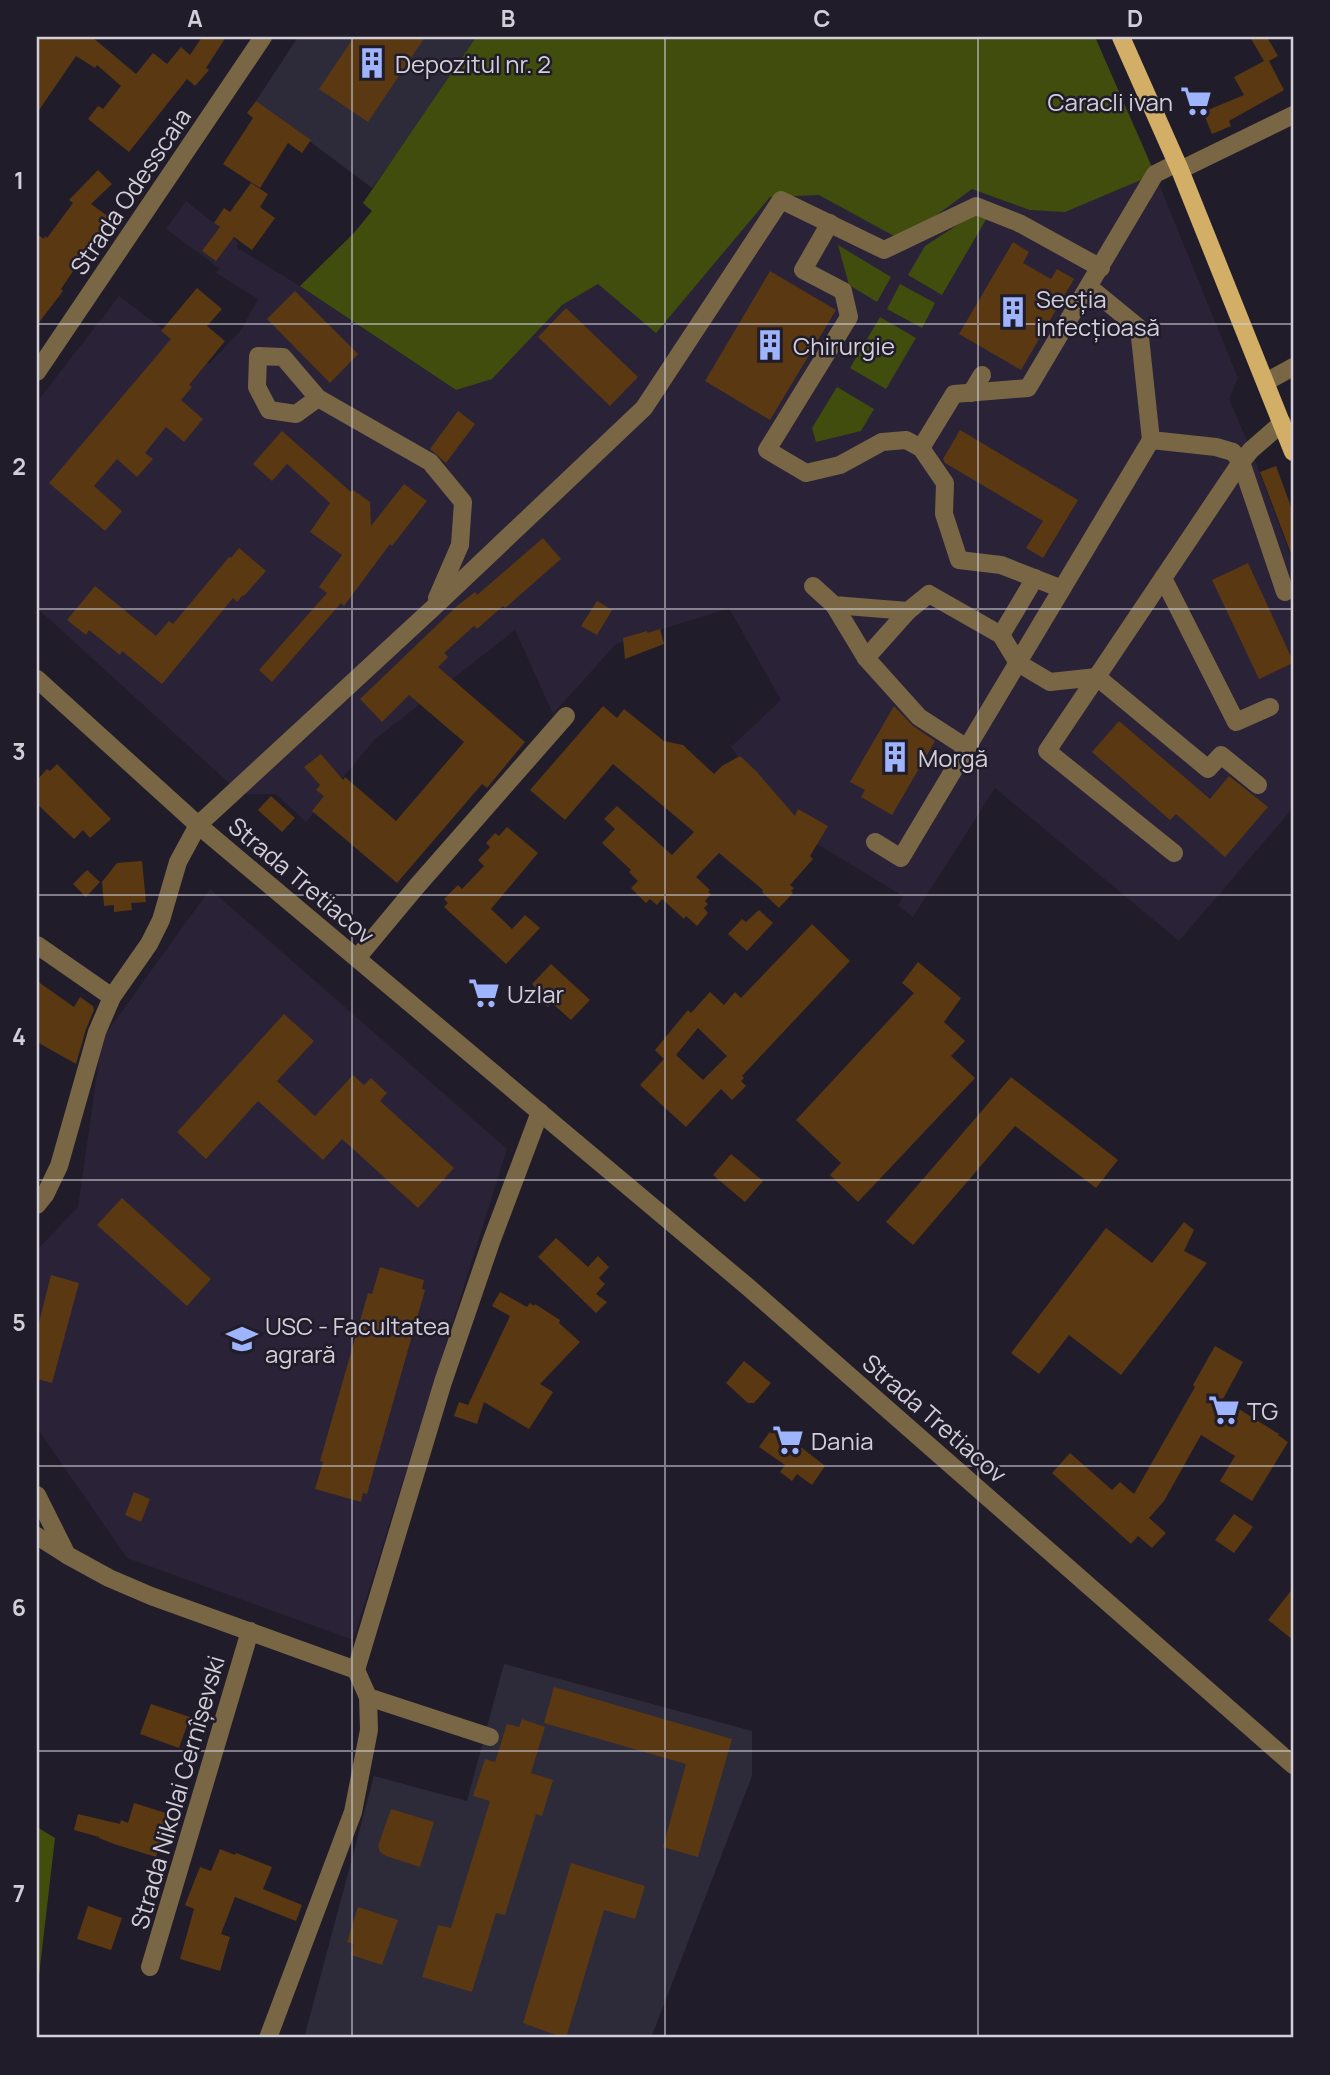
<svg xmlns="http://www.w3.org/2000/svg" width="1330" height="2075" font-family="Manrope,sans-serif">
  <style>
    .industrial { fill: #2d2a3a }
    .built { fill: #2a2237 }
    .green { fill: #414d0c }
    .building { fill: #5a3811; fill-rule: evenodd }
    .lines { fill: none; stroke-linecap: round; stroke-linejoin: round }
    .minor { stroke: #786645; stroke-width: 18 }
    .major { stroke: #d3ae66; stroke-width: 18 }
    .grid { fill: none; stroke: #d2cfd9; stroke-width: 2; stroke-opacity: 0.55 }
    .labels { text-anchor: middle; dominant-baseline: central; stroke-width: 5; stroke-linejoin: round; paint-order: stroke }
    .poi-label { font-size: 24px; fill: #d2cfd9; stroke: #211c2a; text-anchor: start }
    .street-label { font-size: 24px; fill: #d2cfd9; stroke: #211c2a }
    .neatline { fill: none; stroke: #d2cfd9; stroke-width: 2.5 }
    .grid-label { font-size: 23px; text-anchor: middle; font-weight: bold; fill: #d2cfd9 }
  </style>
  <rect width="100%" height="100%" fill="#211c2a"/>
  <g class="industrial">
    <polygon points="298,37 476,37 408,139 372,188 256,101"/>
    <polygon points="504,1664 752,1731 752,1776 651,2038 304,2038 374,1776 467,1801"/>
  </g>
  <g class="built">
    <polygon points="476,37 1095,37 1155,174 1238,378 1229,399 1251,450 1293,562 1293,808 1179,941 995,788 913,917 898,906 903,896 789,827 731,747 781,700 729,608 616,644 553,714 515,630 374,740 306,822 276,794 241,794 37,608 37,402 119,296 209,364 241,330 258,299 216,273 220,269 166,229 186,201 239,243 236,247 300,286 354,233 372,211 363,203"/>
    <polygon points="210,889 507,1149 353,1640 127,1558 37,1428 37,1250 78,1207 102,1039"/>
  </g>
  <g class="green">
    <polygon points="476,37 1095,37 1155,174 1065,212 1030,210 972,189 930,220 894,236 819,195 770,197 656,333 598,284 562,305 492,379 456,390 300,286 354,233 372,211 363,203"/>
    <polygon points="979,211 988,216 942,295 908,275 925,246"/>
    <polygon points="838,245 891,277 877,302 849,285"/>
    <polygon points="900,284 935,303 922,328 887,309"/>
    <polygon points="880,317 916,338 886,389 850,368"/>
    <polygon points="837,387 874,409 861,431 816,442 812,428"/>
    <polygon points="37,1827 55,1838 37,1993"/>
  </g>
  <g class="building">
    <polygon points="37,37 92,37 136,74 153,53 167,64 181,47 190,55 202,37 226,37 206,68 209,70 195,86 187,79 129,152 88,119 98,106 103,109 121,86 97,65 95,68 76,56 37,113"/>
    <polygon points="354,37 425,37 368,122 319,89"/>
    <polygon points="1250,37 1267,37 1278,56 1269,61 1284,90 1229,121 1231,126 1212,134 1203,112 1244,95 1234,77 1264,61"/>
    <polygon points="256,101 311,140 302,153 288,143 260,188 223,164 253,118 247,113"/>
    <polygon points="98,170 112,184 91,204 113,220 96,241 94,240 61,289 63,291 37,325 37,234 44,239 45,236 47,238 73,203 69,200"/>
    <polygon points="251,183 268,194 260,207 275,218 252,250 234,237 216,261 202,251 220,227 214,223 224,208 230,212"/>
    <polygon points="1013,242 1029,252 1023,263 1051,279 1057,269 1074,279 1021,370 959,334"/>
    <polygon points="770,271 836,310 770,420 705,381"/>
    <polygon points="197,288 222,309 207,326 225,341 189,385 192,387 181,400 203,419 184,442 166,427 145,453 153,459 137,477 117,459 94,486 122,511 105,531 49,483 171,339 161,331"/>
    <polygon points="295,291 358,354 330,383 267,319"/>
    <polygon points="566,308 638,377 610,406 538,337"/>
    <polygon points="458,411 475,424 446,463 430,449"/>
    <polygon points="960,430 1078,500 1043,558 1026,548 1043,521 945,463 943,459"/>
    <polygon points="282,431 351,492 353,490 370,502 371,526 404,484 427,501 392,546 390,544 344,606 341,603 272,682 259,670 327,593 319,587 342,555 310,532 330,503 287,464 272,481 253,464"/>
    <polygon points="1276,466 1293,512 1292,556 1260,472"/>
    <polygon points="543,538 561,559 505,608 503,606 477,629 474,626 444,653 448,657 438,667 525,742 487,788 482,784 397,883 312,811 324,796 316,790 320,785 304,767 321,754 343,780 345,777 396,821 464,742 409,695 382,722 360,699 457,606 475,592 477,595"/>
    <polygon points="239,548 266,571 244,596 243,595 237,602 233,598 162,684 122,651 120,655 89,630 86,635 67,620 95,586 156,636 169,621 173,624 229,557 231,558"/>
    <polygon points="1248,563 1293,661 1293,663 1259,679 1212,580"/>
    <polygon points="597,601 612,610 597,635 581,626"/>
    <polygon points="660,629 664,644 625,659 623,638 647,631 647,633"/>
    <polygon points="603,706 617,718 624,709 664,741 683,745 714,774 722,766 740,756 756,771 795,816 798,809 828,826 810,856 813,859 790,885 794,888 791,891 793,893 779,908 762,892 763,890 719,853 696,877 710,890 708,892 711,894 705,901 708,904 704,908 708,913 697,926 686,916 684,919 662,899 657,905 650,899 646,903 631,888 638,881 629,872 631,870 602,843 615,829 604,819 617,806 672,855 694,832 613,764 565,820 530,790"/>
    <polygon points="894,706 913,726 935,741 892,815 861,797 865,790 850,782"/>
    <polygon points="1119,721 1210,799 1229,776 1268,807 1225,857 1176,814 1170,820 1092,752"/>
    <polygon points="57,764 111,819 90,838 83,830 74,839 37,804 37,780 47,769 50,771"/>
    <polygon points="271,796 295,818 282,832 258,810"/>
    <polygon points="507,827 538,853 491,909 512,929 525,915 540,928 506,964 444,907 448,903 444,899 458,885 462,889 484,866 478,860 490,847 486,843 495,833 499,836"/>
    <polygon points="142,861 146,902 131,903 132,910 114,912 114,905 104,906 102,882 117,863"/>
    <polygon points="87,870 100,882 86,897 73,884"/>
    <polygon points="759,910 773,923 747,951 728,934 742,919 746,922"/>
    <path d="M812 924 850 961 742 1076 744 1078 741 1081 746 1086 732 1100 721 1089 686 1127 640 1085 664 1059 655 1050 688 1010 691 1013 710 992 724 1005 735 992 741 998ZM698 1028 727 1056 703 1080 676 1055Z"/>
    <polygon points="918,962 961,998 944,1022 965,1041 951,1056 975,1078 858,1202 830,1175 841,1163 796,1120 914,993 902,983"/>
    <polygon points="551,964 590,1000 571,1020 552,1003 548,1007 536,998 541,993 532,984"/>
    <polygon points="37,981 74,1007 80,997 93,1006 94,1010 86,1029 76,1064 37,1042"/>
    <polygon points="284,1014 314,1041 277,1081 315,1116 353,1075 364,1085 371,1078 387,1093 380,1101 454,1168 418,1208 342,1139 323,1160 258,1101 206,1159 177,1132"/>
    <polygon points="1011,1077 1118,1160 1096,1188 1015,1126 913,1245 886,1222"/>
    <polygon points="731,1154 763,1181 745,1202 713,1175"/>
    <polygon points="122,1198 211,1279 187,1306 97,1225"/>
    <polygon points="1184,1222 1194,1230 1184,1251 1207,1263 1121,1375 1069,1335 1039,1374 1011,1353 1106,1228 1152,1263"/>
    <polygon points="556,1238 588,1267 598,1256 609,1267 599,1278 605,1284 596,1294 607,1302 596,1313 538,1257"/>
    <polygon points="380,1267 424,1280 422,1289 425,1290 367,1494 363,1493 361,1502 315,1489 323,1462 320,1461 368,1293 372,1294"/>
    <polygon points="51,1275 79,1283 52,1383 37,1379 37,1330"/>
    <polygon points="500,1292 527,1307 530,1303 534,1306 535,1304 560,1320 559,1323 580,1342 540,1384 553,1392 529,1429 484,1402 477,1424 454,1416 459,1402 468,1405 510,1316 492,1306"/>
    <polygon points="1215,1346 1243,1362 1223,1399 1279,1434 1278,1435 1288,1442 1252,1501 1220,1481 1235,1456 1201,1435 1164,1501 1149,1518 1166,1533 1152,1548 1138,1536 1131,1544 1052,1473 1070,1453 1112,1490 1120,1482 1134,1494 1195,1387 1193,1385"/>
    <polygon points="744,1361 771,1383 754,1403 748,1403 726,1383"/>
    <polygon points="774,1426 825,1466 812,1485 797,1474 792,1481 780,1472 785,1465 759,1447"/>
    <polygon points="134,1492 150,1499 141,1522 125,1515"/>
    <polygon points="1234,1514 1253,1527 1234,1553 1215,1540"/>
    <polygon points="1293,1588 1293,1640 1268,1620"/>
    <polygon points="554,1687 732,1739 698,1857 663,1847 686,1764 544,1723"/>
    <polygon points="151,1704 190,1717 179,1748 140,1734"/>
    <polygon points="522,1719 545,1727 531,1773 553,1780 542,1816 536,1814 505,1915 496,1913 472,1992 422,1977 438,1925 451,1928 490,1801 473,1796 485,1759 495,1762 507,1724 519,1727"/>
    <polygon points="134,1803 169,1814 156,1857 114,1844 99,1838 99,1837 74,1830 78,1814 120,1824 121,1820 128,1823"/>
    <polygon points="391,1809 434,1822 420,1867 386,1856 380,1852 378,1846"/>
    <polygon points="220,1849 235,1855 236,1853 272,1867 263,1889 302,1905 296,1921 235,1897 221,1934 230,1937 220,1971 180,1959 194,1909 185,1905 200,1867 211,1871"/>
    <polygon points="571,1863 645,1886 635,1919 604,1910 566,2038 564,2038 523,2023"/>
    <polygon points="88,1906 122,1918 111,1950 77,1939"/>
    <polygon points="358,1907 398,1920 382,1965 351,1955 354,1944 347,1942"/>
  </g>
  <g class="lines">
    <g class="minor">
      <polyline points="1180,170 1293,115"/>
      <polyline points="830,223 803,270 843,291 849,317 767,450 806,473 840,465 882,442 906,440 921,448 945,483 944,514 959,560 1001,565 1062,589"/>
      <polyline points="1089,287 1139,328 1151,440 1216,447 1233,452 1241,462 1285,592"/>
      <polyline points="37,372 263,37"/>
      <polyline points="1266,382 1293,367"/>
      <polyline points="971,393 982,375"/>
      <polyline points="318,398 283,357 258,356 257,387 269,410 296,414 318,398 430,462 463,502 460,545 437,598"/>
      <polyline points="921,448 954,394 1028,388 1155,174 1177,163"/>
      <polyline points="1163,578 1236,722 1270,707"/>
      <polyline points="813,586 834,605 908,611 929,594 1001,635 1018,663 1050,682 1097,677 1208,769 1221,755 1258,785"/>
      <polyline points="834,605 866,658 919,717 967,748"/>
      <polyline points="1001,635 1035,578"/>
      <polyline points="866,658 908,611"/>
      <polyline points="37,679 198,825 748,1287 1293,1765"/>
      <polyline points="875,842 901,858 1151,440"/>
      <polyline points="1174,853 1047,751 1241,462 1251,450 1282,423"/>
      <polyline points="37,945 112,997"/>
      <polyline points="357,958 417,886 566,716"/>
      <polyline points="37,1205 45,1195 59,1166 97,1032 112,997 149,944 161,920 178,862 198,825 433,608 644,408 781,200 884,250 976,206 1019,223 1101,268"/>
      <polyline points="37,1495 67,1555 109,1578 151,1596 356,1670 368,1697 369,1730 353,1812 268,2038"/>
      <polyline points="37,1536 67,1555"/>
      <polyline points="356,1670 443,1382 491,1242 540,1112"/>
      <polyline points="368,1697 490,1737"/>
      <polyline points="150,1967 250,1631"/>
    </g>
    <polyline class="major" points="1121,37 1180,170 1293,452"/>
  </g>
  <path class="grid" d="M352 37V2038M665 37V2038M978 37V2038M37 324H1293M37 609H1293M37 895H1293M37 1180H1293M37 1466H1293M37 1751H1293"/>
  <defs>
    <symbol id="building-bare" viewBox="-9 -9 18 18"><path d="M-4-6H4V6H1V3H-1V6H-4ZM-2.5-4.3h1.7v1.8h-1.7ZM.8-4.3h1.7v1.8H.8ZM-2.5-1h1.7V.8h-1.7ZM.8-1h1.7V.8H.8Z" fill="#9eb4fd" stroke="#211c2a" stroke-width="2.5" paint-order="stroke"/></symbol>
    <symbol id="supermarket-bare" viewBox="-9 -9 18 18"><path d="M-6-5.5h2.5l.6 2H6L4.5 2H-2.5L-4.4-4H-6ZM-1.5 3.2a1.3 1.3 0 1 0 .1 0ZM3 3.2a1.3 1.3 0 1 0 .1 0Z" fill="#9eb4fd" stroke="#211c2a" stroke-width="2.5" paint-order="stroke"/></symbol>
    <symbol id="university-bare" viewBox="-9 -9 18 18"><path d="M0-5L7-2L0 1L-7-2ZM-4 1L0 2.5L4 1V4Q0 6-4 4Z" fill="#9eb4fd" stroke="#211c2a" stroke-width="2.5" paint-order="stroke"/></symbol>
  </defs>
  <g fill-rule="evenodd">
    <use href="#building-bare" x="350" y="41" width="44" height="44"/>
    <use href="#supermarket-bare" x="1174" y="79" width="44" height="44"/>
    <use href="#building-bare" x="991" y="290" width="44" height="44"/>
    <use href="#building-bare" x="748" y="323" width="44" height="44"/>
    <use href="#building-bare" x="873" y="735" width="44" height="44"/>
    <use href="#supermarket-bare" x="462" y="971" width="44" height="44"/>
    <use href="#university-bare" x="220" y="1317" width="44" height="44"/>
    <use href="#supermarket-bare" x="1202" y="1388" width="44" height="44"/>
    <use href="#supermarket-bare" x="766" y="1418" width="44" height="44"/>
  </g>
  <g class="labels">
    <g class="poi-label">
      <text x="395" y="63">Depozitul nr. 2</text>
      <text x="1173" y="101" text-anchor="end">Caracli ivan</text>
      <text x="1036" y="298">Secția<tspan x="1036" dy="28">infecțioasă</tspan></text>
      <text x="793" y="345">Chirurgie</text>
      <text x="918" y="757">Morgă</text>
      <text x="507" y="993">Uzlar</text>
      <text x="265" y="1325">USC - Facultatea<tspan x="265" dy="28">agrară</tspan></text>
      <text x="1247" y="1410">TG</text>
      <text x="811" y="1440">Dania</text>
    </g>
    <g class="street-label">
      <text transform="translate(130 191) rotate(-56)">Strada Odesscaia</text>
      <text transform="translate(302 880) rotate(40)">Strada Tretiacov</text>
      <text transform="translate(935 1418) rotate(41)">Strada Tretiacov</text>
      <text transform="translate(177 1792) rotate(-74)">Strada Nikolai Cernîșevski</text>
    </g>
  </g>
  <rect width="1330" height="2075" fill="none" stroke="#211c2a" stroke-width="77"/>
  <rect x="38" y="38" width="1254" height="1998" class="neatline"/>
  <g class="grid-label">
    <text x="195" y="27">A</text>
    <text x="508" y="27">B</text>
    <text x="822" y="27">C</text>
    <text x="1135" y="27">D</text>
    <text x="19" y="189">1</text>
    <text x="19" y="475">2</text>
    <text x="19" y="760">3</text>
    <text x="19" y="1045">4</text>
    <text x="19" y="1331">5</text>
    <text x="19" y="1616">6</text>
    <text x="19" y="1902">7</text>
  </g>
</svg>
